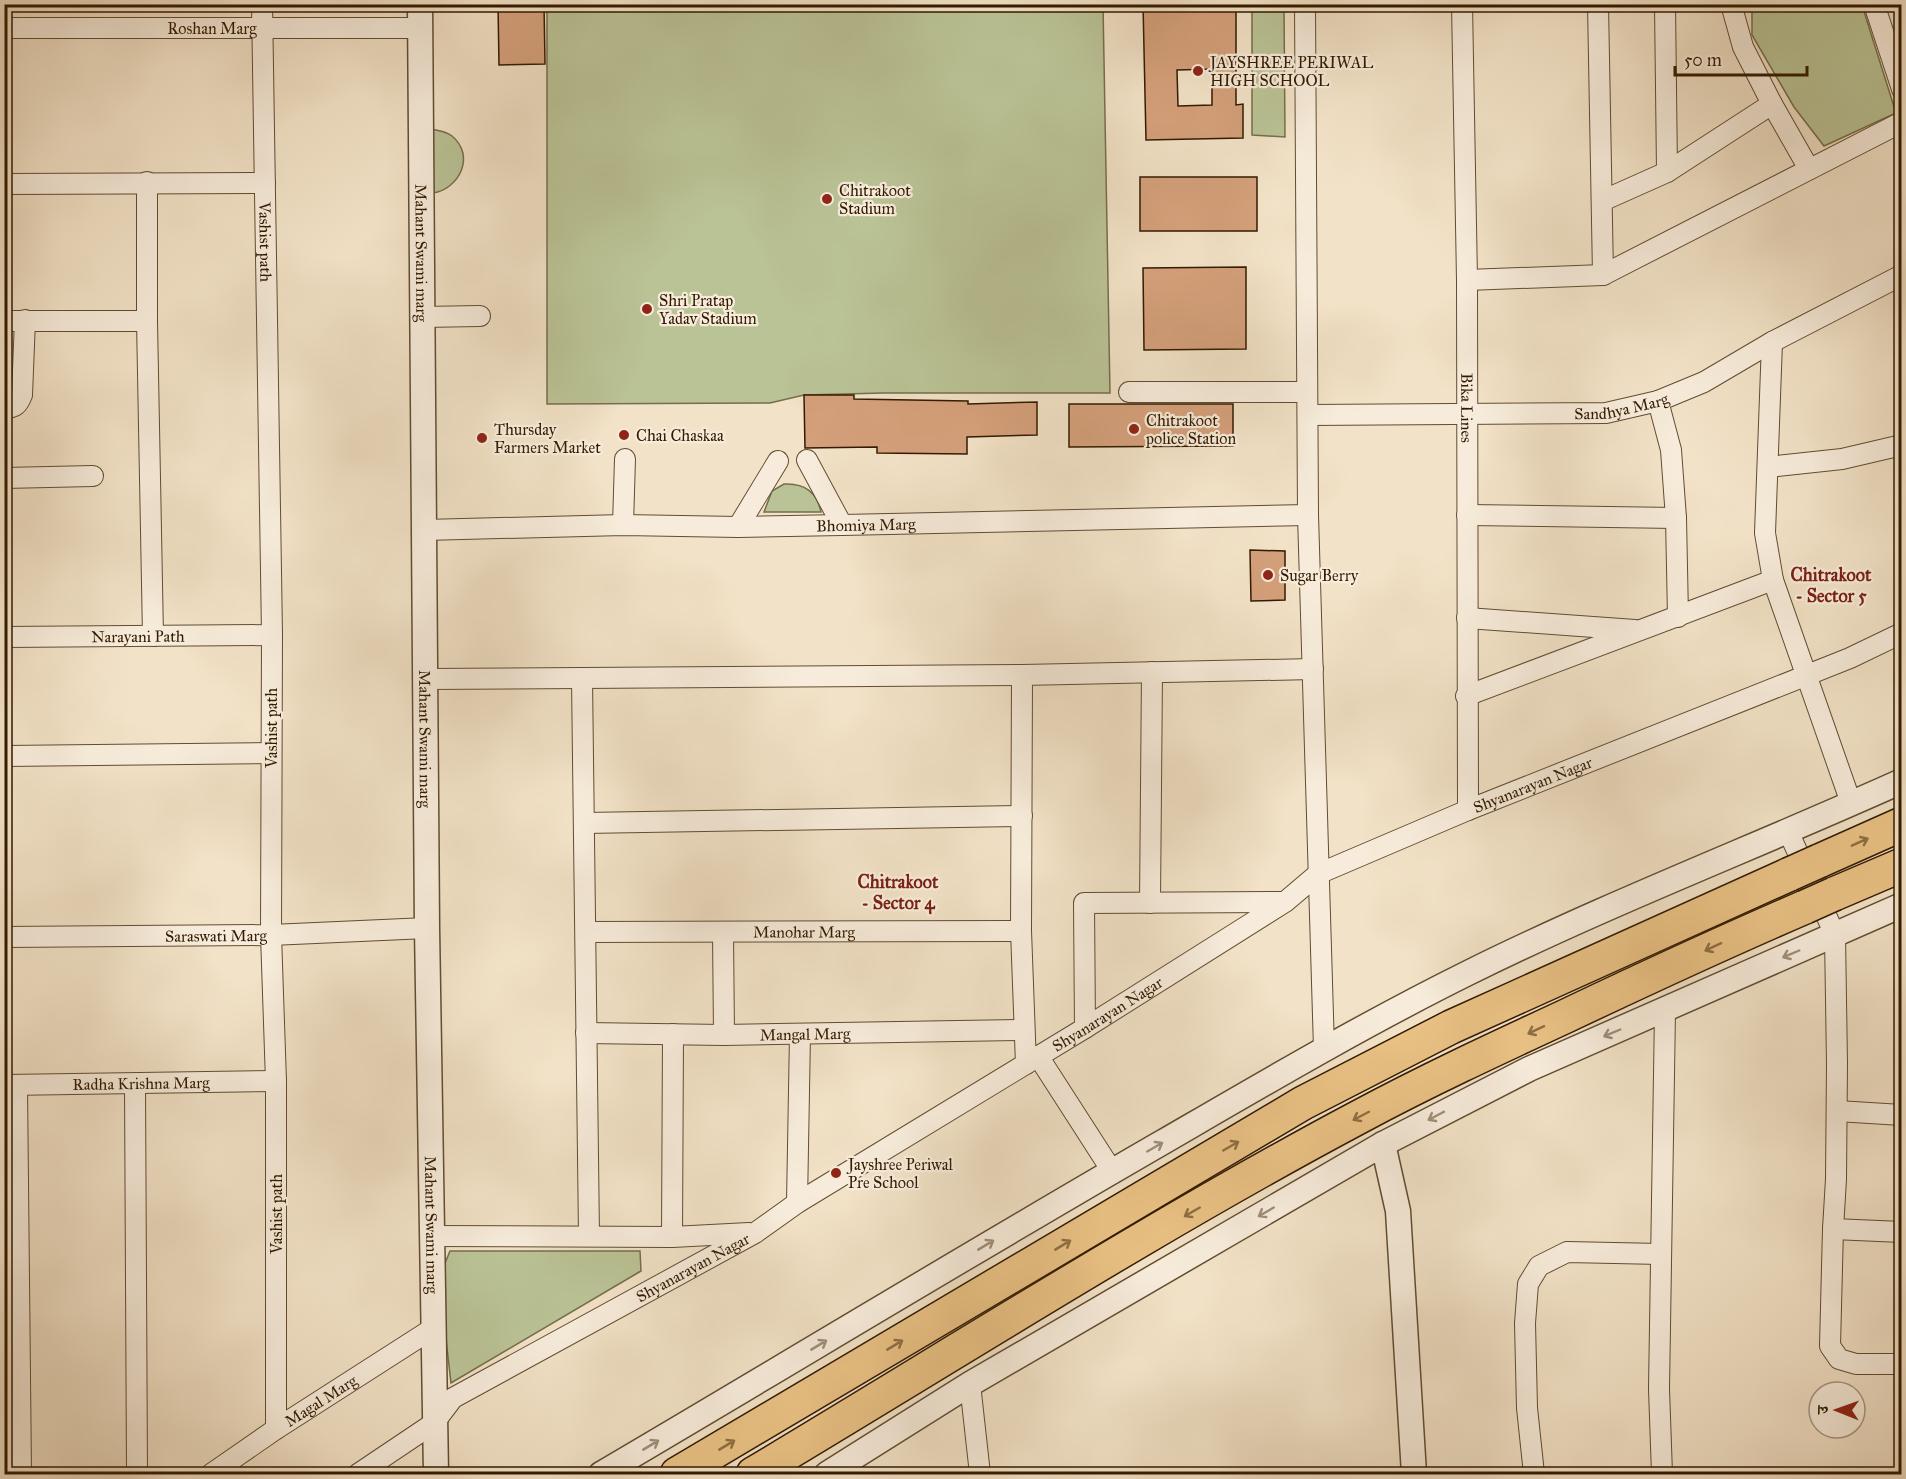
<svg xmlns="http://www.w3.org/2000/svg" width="1906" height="1479" font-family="'IM FELL Great Primer','Noto Serif Devanagari',serif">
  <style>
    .green { fill: #bac396; stroke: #766e4b; stroke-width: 1.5 }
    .building { fill: #d4a07b; stroke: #321a00; stroke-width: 1.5; fill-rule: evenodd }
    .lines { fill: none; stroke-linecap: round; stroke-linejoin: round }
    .minor-casing { stroke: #624c32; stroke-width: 22 }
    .tertiary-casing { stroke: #624c32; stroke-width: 27 }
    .trunk-casing { stroke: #321a00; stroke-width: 36 }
    .minor { stroke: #f7ecdb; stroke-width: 20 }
    .tertiary { stroke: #f7ecdb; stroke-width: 24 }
    .trunk { stroke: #e9c184; stroke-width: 33 }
    .trunk-bridge-casing { stroke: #321a00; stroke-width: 36; stroke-linecap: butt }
    .trunk-bridge { stroke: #e9c184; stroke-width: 33 }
    .oneway { stroke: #8e6e42 }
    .oneway2 { stroke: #9e8e78 }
    .poi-dot { fill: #8f2418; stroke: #f7ecdb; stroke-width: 2 }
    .labels { text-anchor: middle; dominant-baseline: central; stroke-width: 4.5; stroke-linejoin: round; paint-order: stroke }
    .street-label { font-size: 16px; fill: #321a00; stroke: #f7ecdb }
    .poi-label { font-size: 16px; fill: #321a00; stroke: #f7ecdb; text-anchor: start }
    .neighbourhood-label { font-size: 18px; font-weight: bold; fill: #7a1f14; stroke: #f7ecdb }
  </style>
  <rect width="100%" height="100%" fill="#f2e2c7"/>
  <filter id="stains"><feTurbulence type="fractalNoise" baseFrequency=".00333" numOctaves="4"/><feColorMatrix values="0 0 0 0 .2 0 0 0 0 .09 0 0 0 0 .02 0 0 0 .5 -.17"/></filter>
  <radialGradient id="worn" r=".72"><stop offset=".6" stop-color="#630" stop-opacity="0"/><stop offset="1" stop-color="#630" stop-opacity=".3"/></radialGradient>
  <g class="green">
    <polygon points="547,5 1103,5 1110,393 883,393 804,395 770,403 547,404"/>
    <polygon points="1252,5 1284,5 1285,137 1252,135"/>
    <polygon points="1752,5 1862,5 1896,113 1824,146 1794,107 1752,35"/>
    <path d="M430 129C437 130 446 131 452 136 476 156 459 189 433 193Z"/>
    <path d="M784 484C804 483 817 492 821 512H764L772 491Z"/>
    <polygon points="450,1251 640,1251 641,1271 451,1383 439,1278"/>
  </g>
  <g class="building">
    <polygon points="498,4 544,4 545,64 499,65"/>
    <path d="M1143 4H1176L1177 10 1213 9V4H1236V105L1243 104V138L1146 140ZM1212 69V105L1178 106 1177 70Z"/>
    <rect x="1140" y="177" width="117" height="54"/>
    <polygon points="1246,267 1246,349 1144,350 1143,268"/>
    <polygon points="804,395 854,395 854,399 968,401 968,404 1037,402 1037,435 967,437 967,454 877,453 877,447 805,448"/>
    <polygon points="1069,404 1233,404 1233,446 1069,447"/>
    <polygon points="1250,550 1285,551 1285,600 1251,601"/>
  </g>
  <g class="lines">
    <defs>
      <g id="minor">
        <path id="s1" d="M262 4 272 635 271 935 276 1081V1429"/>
        <polyline points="1305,4 1308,515 1324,1049"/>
        <path id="s2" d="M1462 4 1467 280 1468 810"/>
        <polyline points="1598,4 1603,275"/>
        <polyline points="1665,4 1667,172"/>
        <polyline points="1731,4 1743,47 1772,104 1809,169"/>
        <polyline points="1874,4 1902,89"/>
        <path id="s3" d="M4 28H420"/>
        <polyline points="147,182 147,321 153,636"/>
        <polyline points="4,184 265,183"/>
        <polyline points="1602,201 1667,172 1772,104"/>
        <polyline points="1467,280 1603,275 1902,122"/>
        <polyline points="422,317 480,316"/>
        <polyline points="4,321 147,321"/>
        <polyline points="1772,342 1765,533 1773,580 1851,803"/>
        <polyline points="1129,392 1307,392"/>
        <polyline points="1658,401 1671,450 1676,518 1678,617"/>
        <path d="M4 408C15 408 18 405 22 395L25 320"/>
        <path id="s4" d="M1308 415 1606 413 1658 401 1704 382 1772 342 1902 275"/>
        <polyline points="807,460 842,525"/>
        <polyline points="1768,467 1842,459 1902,445"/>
        <polyline points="4,478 93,476"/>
        <polyline points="1467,515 1676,518"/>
        <polyline points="623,525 625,459"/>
        <polyline points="738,527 778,461"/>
        <path id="s5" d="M424 530 623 525 738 527 842 525 1308 515"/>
        <polyline points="1467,618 1635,630"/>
        <path id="s6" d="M4 637 272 635"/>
        <polyline points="1022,675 1021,931 1026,1064"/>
        <polyline points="426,679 1022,675 1313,669"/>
        <polyline points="582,679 589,1236"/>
        <polyline points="1466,696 1773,580"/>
        <polyline points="4,756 271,753"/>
        <polyline points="584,823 1022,816"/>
        <polyline points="1788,831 1835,935 1837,1064 1836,1179 1833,1229 1830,1346 1839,1359 1856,1364 1902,1364"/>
        <polyline points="1150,903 1152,672"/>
        <path id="s7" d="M586 932 1021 931"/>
        <polyline points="723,932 724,1035"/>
        <path id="s8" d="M4 937 271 935 427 928"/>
        <polyline points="1085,1028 1084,903 1283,902"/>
        <path id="s9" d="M586 1033 724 1035 1024 1030"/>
        <polyline points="1038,1056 1112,1171"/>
        <polyline points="135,1084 137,1474"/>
        <path id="s10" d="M6 1085 276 1081"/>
        <polyline points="17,1085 21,1474"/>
        <polyline points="1837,1111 1902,1115"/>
        <polyline points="797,1203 800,1034"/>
        <polyline points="1833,1229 1902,1232"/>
        <polyline points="431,1236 672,1237 749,1233"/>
        <polyline points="672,1237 673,1034"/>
        <polyline points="970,1384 980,1474"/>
        <path id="s11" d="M211 1474 276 1429 432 1329"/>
        <path id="s12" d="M358 1474 434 1423 453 1398 755 1233 797 1203 1085 1028 1285 902 1318 874 1468 810 1850 658 1902 633"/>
        <polyline points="1534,1474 1527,1408 1525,1323 1528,1284 1539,1266 1567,1252 1661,1254"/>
        <polyline points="1662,1474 1659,1389 1665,1011"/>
      </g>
      <g id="tertiary">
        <path id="s13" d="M420 4 427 928 436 1474"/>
        <polyline points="1383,1144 1398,1211 1414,1474"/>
        <path d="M601 1474C788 1364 974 1251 1163 1142 1263 1084 1363 1025 1468 973 1609 903 1758 846 1902 781"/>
        <polyline points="827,1474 970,1384 1383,1144 1529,1069 1902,905"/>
      </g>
      <g id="trunk">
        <polyline points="1819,861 1902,824"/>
        <polyline points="1834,894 1902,865"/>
        <polyline points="677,1474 1303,1103 1451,1027 1790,874"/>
        <path d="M753 1474C954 1354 1152 1227 1359 1117 1426 1081 1495 1049 1564 1017 1644 979 1724 942 1805 907"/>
      </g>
    </defs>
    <use href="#minor" class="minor-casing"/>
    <use href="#tertiary" class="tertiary-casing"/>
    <use href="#trunk" class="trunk-casing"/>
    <use href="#minor" class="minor"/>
    <use href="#tertiary" class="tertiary"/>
    <use href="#trunk" class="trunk"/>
    <defs>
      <g id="trunk-bridge">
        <polyline points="1790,874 1819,861"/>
        <polyline points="1805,907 1834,894"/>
      </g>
    </defs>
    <use href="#trunk-bridge" class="trunk-bridge-casing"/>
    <use href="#trunk-bridge" class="trunk-bridge"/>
  </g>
  <defs><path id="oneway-shaft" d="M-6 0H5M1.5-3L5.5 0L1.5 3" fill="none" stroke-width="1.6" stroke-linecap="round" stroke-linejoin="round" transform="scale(1.5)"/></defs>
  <g class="oneway">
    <use href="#oneway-shaft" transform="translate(1860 842) rotate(-24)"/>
    <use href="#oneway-shaft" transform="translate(1713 947) rotate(155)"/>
    <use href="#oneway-shaft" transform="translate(1536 1030) rotate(155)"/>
    <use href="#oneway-shaft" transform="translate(1361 1116) rotate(152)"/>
    <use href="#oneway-shaft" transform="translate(1231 1146) rotate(-30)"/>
    <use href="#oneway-shaft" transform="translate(1192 1212) rotate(150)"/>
    <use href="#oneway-shaft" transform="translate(1063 1245) rotate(-31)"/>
    <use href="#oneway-shaft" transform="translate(895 1345) rotate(-31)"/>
    <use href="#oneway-shaft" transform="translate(727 1445) rotate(-31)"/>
  </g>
  <g class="oneway2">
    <use href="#oneway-shaft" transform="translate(1791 954) rotate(157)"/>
    <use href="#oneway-shaft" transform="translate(1612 1033) rotate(157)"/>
    <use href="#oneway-shaft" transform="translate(1436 1116) rotate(152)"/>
    <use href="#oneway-shaft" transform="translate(1155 1147) rotate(-30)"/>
    <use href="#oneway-shaft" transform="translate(1266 1212) rotate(150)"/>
    <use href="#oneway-shaft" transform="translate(986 1245) rotate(-31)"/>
    <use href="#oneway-shaft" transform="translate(819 1345) rotate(-31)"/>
    <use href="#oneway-shaft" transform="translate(651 1445) rotate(-31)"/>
  </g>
  <g class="poi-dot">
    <circle cx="1198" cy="71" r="6"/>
    <circle cx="827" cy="199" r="6"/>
    <circle cx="647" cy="309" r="6"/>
    <circle cx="1134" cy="429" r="6"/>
    <circle cx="624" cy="435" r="6"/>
    <circle cx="482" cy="438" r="6"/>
    <circle cx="1268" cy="575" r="6"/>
    <circle cx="836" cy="1173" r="6"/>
  </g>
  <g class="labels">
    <g class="street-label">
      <text stroke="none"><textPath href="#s3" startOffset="208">Roshan Marg</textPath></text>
      <text stroke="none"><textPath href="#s1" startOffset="238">Vashist path</textPath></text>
      <text stroke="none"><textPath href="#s13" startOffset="249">Mahant Swami marg</textPath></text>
      <text stroke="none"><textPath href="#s4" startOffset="314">Sandhya Marg</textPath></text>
      <text stroke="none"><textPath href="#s2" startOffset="404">Bika Lines</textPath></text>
      <text stroke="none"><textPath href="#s5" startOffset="442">Bhomiya Marg</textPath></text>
      <text stroke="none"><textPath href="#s6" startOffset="134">Narayani Path</textPath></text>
      <text transform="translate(271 728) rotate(-90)">Vashist path</text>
      <text stroke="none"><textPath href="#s13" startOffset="735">Mahant Swami marg</textPath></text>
      <text stroke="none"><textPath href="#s12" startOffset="1368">Shyanarayan Nagar</textPath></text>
      <text stroke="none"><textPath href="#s7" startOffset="218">Manohar Marg</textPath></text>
      <text stroke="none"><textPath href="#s8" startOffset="212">Saraswati Marg</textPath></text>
      <text stroke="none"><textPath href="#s12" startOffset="882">Shyanarayan Nagar</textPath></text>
      <text stroke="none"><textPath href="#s9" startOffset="219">Mangal Marg</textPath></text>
      <text stroke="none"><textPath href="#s10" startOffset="135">Radha Krishna Marg</textPath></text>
      <text transform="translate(276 1214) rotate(-90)">Vashist path</text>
      <text stroke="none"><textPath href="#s13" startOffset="1221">Mahant Swami marg</textPath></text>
      <text stroke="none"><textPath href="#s12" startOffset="396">Shyanarayan Nagar</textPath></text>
      <text stroke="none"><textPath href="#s11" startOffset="132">Magal Marg</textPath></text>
    </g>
    <g class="poi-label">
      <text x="1210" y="62">JAYSHREE PERIWAL<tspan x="1210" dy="18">HIGH SCHOOL</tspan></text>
      <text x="839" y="190">Chitrakoot<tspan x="839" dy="18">Stadium</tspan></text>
      <text x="659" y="300">Shri Pratap<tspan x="659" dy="18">Yadav Stadium</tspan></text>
      <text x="1146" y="420">Chitrakoot<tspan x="1146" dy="18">police Station</tspan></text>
      <text x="494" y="429">Thursday<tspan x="494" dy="18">Farmers Market</tspan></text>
      <text x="636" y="435">Chai Chaskaa</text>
      <text x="1280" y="575">Sugar Berry</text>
      <text x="848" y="1164">Jayshree Periwal<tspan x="848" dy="18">Pre School</tspan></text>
    </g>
    <g class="neighbourhood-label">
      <text x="1831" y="575">Chitrakoot<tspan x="1831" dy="21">- Sector 5</tspan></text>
      <text x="898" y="882">Chitrakoot<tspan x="898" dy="21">- Sector 4</tspan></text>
    </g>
  </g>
  <rect width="1906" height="1479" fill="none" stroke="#f2e2c7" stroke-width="24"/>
  <rect x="6" y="6" width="1894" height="1467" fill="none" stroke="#321a00" stroke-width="3"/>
  <rect x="12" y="12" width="1882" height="1455" fill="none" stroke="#321a00" stroke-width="1.5"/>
  <g transform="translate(1837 1410) rotate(271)"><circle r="28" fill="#f7ecdb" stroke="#a89883" stroke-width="1.5"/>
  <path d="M0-4.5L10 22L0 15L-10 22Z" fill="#8f2418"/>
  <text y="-9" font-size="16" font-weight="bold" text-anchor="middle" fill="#321a00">उ</text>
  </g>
  <path d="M1675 66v9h132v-9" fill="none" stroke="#321a00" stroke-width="3"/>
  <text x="1684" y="66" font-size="18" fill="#321a00" stroke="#f7ecdb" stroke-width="4.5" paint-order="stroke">50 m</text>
  <rect width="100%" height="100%" filter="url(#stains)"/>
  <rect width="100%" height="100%" fill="url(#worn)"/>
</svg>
